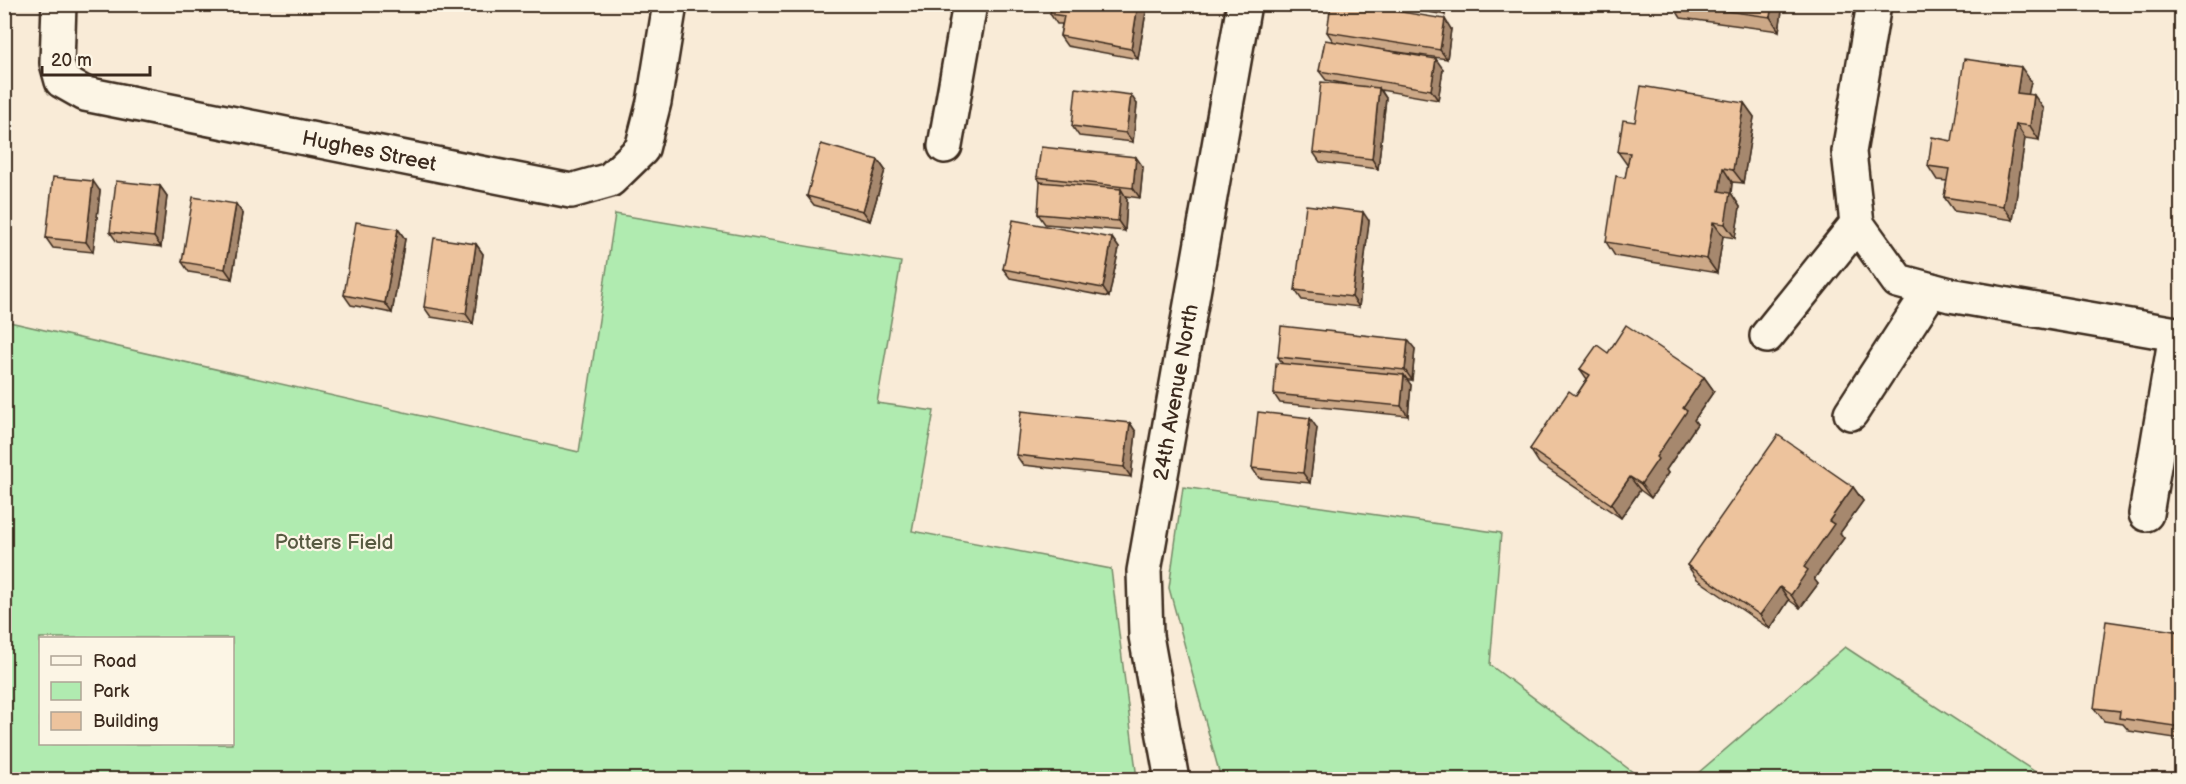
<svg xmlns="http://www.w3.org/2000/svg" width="2186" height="784" font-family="'Balsamiq Sans',sans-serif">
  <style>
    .green { fill: #b0ebb0; stroke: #768a67; stroke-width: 1.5; fill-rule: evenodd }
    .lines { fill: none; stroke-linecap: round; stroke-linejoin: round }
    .minor-casing { stroke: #3b2a1e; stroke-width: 38 }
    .minor { stroke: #fcf5e5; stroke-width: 33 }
    .wall { fill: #cca887; stroke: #3b2a1e; stroke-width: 1.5 }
    .shaded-wall { fill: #a6886e; stroke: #3b2a1e; stroke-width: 1.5 }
    .building { fill: #edc39d; stroke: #3b2a1e; stroke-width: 1.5 }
    .labels { text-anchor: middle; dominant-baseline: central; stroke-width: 4.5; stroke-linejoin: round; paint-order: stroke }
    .street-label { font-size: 21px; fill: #3b2a1e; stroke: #fcf5e5 }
    .park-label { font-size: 21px; fill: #585a42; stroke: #fcf5e5 }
  </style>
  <rect width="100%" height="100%" fill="#f9ebd7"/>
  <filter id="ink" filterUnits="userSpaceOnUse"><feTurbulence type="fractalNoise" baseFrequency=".0167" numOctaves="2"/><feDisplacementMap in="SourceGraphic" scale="12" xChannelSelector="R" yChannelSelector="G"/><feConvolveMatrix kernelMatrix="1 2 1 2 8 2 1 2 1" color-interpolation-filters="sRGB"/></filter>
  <g filter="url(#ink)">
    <g class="green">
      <path d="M615 214 901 262 877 403 934 411 912 531 1111 569 1137 779H5V321L579 452ZM40 638H232V744H40Z"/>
      <polygon points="1183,487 1501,533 1490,665 1642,779 1221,779 1169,588"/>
      <polygon points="1845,647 2046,779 1691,779"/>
    </g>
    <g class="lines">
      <defs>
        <g id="minor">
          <path id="s1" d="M59 4 57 63 62 81 85 94 571 191 610 180 642 149 654 102 670 4"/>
          <polyline points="1874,4 1849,152 1857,224 1898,281 1950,295 2182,335"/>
          <polyline points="945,146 970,4"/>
          <polyline points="1767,336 1857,224"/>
          <polyline points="1851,413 1931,290"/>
          <polyline points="2146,514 2176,334"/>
          <path id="s2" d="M1172 780 1146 636 1144 571 1244 4"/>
        </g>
      </defs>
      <use href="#minor" class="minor-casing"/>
      <use href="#minor" class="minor"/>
    </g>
    <g class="wall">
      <polygon points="1392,4 1447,4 1445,15 1393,6"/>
      <polygon points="1672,4 1783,4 1779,31 1681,18"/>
      <polygon points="1147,6 1138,59 1067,46 1060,36 1062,24 1057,24 1050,14"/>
      <polygon points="1451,29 1447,59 1369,48 1443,69 1438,100 1381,90 1386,98 1378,169 1320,162 1313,152 1351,85 1326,80 1319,71 1333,41 1327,32"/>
      <polygon points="2031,81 2028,94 2044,109 2039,140 2025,138 2013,220 1954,211 1944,197 1947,181 1937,180 1928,166 1952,141"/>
      <polygon points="1744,103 1754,117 1743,183 1732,182 1731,193 1740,207 1735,238 1723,236 1717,273 1615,256 1606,242 1625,178 1628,166 1618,152 1635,122"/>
      <polygon points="1137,104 1133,142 1079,136 1072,126"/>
      <polygon points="878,160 885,170 870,221 814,205 807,196"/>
      <polygon points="1143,167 1140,198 1125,196 1127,199 1125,231 1045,224 1038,214 1041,183 1037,177"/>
      <polygon points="160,186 167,196 161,247 117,242 110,232"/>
      <polygon points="100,191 93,252 53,248 46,238"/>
      <polygon points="243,214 232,279 189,272 182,262"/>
      <polygon points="1369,221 1359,307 1302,300 1295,290"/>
      <polygon points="398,229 405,239 392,313 351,305 344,295"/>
      <polygon points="1112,238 1119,248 1109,297 1010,278 1003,269"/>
      <polygon points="476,244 483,254 473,324 431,317 424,307"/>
      <polygon points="1415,349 1412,380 1407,380 1411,385 1408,416 1280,403 1274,394 1282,363 1278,357"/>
      <polygon points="1608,353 1704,377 1714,391 1694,420 1697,424 1666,470 1668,473 1651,498 1640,490 1621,518 1539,463 1530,449 1576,396 1587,379 1580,369"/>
      <polygon points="1130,423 1136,432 1131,477 1023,465 1016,455"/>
      <polygon points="1317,428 1310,483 1259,478 1252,468"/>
      <polygon points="1853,487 1863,501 1840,533 1844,538 1814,579 1818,584 1800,608 1789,600 1770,629 1697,579 1687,565"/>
      <polygon points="2181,632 2181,739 2129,731 2123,724 2104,721 2094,708"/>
    </g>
    <g class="shaded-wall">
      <polygon points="1138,4 1146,4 1147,6 1138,59 1131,49"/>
      <polygon points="1438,4 1447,4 1445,15 1438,5"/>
      <polygon points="1772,4 1783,4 1779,31 1770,17"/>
      <polygon points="1445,19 1451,29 1447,59 1440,50"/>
      <polygon points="1436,59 1443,69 1438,100 1431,90"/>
      <polygon points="2021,67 2031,81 2026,107 2017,93"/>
      <polygon points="1379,88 1386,98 1378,169 1372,159"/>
      <polygon points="1131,95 1137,104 1133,142 1126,133"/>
      <polygon points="2034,95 2044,109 2039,140 2030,126"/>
      <polygon points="1744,103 1754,117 1743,183 1733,170"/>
      <polygon points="2016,124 2025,138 2013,220 2003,206"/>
      <polygon points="1136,157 1143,167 1140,198 1133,188"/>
      <polygon points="878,160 885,170 870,221 863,211"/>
      <polygon points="1723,168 1732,182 1731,193 1740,207 1735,238 1725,224 1719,191"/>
      <polygon points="93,181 100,191 93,252 86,242"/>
      <polygon points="160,186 167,196 161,247 154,237"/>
      <polygon points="1121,189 1127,199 1125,231 1118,221"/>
      <polygon points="236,204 243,214 232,279 225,269"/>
      <polygon points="1363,212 1369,221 1359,307 1352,297"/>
      <polygon points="1713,222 1723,236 1717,273 1707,259"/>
      <polygon points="398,229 405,239 392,313 385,303"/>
      <polygon points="1112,238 1119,248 1109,297 1103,288"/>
      <polygon points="476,244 483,254 473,324 466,314"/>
      <polygon points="1408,340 1415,349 1412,380 1405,370"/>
      <polygon points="1404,375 1411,385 1408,416 1401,406"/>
      <polygon points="1704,377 1714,391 1694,420 1697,424 1666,470 1668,473 1651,498 1641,484 1683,408"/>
      <polygon points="1310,418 1317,428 1310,483 1303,473"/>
      <polygon points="1130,423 1136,432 1131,477 1124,467"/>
      <polygon points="1630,477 1640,490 1621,518 1611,504"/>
      <polygon points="1853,487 1863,501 1840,533 1844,538 1814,579 1818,584 1800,608 1791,595 1804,567 1829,521"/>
      <polygon points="1780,587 1789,600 1770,629 1760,615"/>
    </g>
    <g class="building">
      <polygon points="1052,4 1138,4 1131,49 1060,36 1064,16 1050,14"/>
      <polygon points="1331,4 1352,4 1445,19 1440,50 1327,32"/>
      <polygon points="1675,4 1772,4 1770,17"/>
      <polygon points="1325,40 1436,59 1431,90 1319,71"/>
      <polygon points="1964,59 2021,67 2017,93 2034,95 2030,126 2016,124 2003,206 1944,197 1949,169 1928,166 1932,137 1952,141"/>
      <polygon points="1321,82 1379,88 1372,159 1313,152"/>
      <polygon points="1641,86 1744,103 1733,170 1723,168 1719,191 1730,193 1725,224 1713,222 1707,259 1606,242 1616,176 1625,178 1630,153 1618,152 1623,120 1635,122"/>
      <polygon points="1076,88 1131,95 1126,133 1072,126"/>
      <polygon points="821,144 878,160 863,211 807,196"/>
      <polygon points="1041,147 1136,157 1133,188 1037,177"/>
      <polygon points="53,177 93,181 86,242 46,238"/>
      <polygon points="116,181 160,186 154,237 110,232"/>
      <polygon points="1040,182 1121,189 1118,221 1038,214"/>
      <polygon points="193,197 236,204 225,269 182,262"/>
      <polygon points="1306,205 1363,212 1352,297 1295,290"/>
      <polygon points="1013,220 1112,238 1103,288 1003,269"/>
      <polygon points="356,222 398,229 385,303 344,295"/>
      <polygon points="434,238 476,244 466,314 424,307"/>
      <polygon points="1626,325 1704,377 1683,408 1687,411 1656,457 1658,459 1641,484 1630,477 1611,504 1530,449 1569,391 1576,396 1590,375 1580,369 1597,345 1608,353"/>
      <polygon points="1281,326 1408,340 1405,370 1278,357"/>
      <polygon points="1276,363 1404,375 1401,406 1274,394"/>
      <polygon points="1021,411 1130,423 1124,467 1016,455"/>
      <polygon points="1258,412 1310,418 1303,473 1252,468"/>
      <polygon points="1778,435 1853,487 1829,521 1834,524 1804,567 1808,570 1791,595 1780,587 1760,615 1687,565"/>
      <polygon points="2106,621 2181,632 2181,727 2119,718 2120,711 2094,708"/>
    </g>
  </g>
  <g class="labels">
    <g class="street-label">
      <text stroke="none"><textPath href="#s1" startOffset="394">Hughes Street</textPath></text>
      <text stroke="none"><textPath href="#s2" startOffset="393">24th Avenue North</textPath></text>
    </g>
    <g class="park-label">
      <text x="334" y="542">Potters Field</text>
    </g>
  </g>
  <rect width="2186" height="784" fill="none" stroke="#fcf5e5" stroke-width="24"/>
  <rect x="12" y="12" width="2162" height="760" fill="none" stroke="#3b2a1e" stroke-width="2" filter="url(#ink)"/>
  <rect x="39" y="637" width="195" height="108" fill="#fcf5e5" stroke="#afa495" stroke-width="1.5"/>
  <rect x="51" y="656" width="30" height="9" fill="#fcf5e5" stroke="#afa495" stroke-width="1.5"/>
  <text x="93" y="667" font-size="18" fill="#3b2a1e">Road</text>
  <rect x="51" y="682" width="30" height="18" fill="#b0ebb0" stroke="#afa495" stroke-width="1.5"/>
  <text x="93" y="697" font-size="18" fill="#3b2a1e">Park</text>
  <rect x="51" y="712" width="30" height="18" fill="#edc39d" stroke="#afa495" stroke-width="1.5"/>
  <text x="93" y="727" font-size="18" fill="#3b2a1e">Building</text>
  <path d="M42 66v9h108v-9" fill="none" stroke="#3b2a1e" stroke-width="3"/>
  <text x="51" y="66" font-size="18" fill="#3b2a1e" stroke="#fcf5e5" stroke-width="4.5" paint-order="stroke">20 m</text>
</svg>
